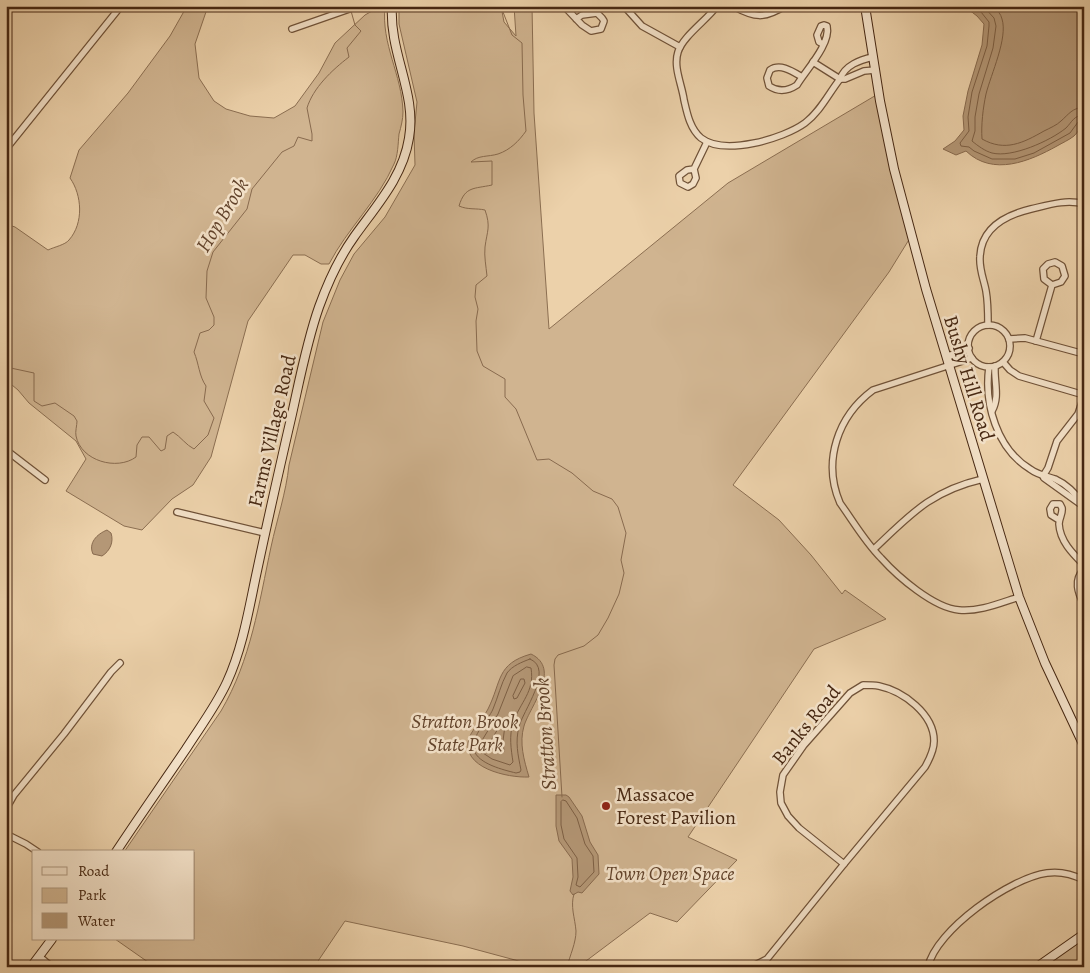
<svg xmlns="http://www.w3.org/2000/svg" width="1090" height="973" font-family="Alegreya,serif">
  <style>
    .green { fill: #d0b490; stroke: #8b6e51 }
    .water { fill: #b49776; stroke: #886a4e }
    .lines { fill: none; stroke-linecap: round; stroke-linejoin: round }
    .shore { stroke: #7d5f44; stroke-width: 1 }
    .stream { stroke: #886a4e; stroke-width: 1 }
    .street-casing { stroke: #705238; stroke-width: 8 }
    .secondary-casing { stroke: #462712; stroke-width: 10 }
    .street { stroke: #f3e1c8; stroke-width: 5.5 }
    .secondary { stroke: #f3e1c8; stroke-width: 8 }
    .poi-dot { fill: #8f2418; stroke: #f3e1c8; stroke-width: 2 }
    .labels { text-anchor: middle; dominant-baseline: central; stroke-width: 5; stroke-linejoin: round; paint-order: stroke }
    .street-label { font-size: 20px; fill: #462712; stroke: #f3e1c8 }
    .park-label { font-size: 20px; font-style: italic; fill: #62432b; stroke: #f3e1c8 }
    .poi-label { font-size: 20px; fill: #462712; stroke: #f3e1c8; text-anchor: start }
    .water-label { font-size: 21px; font-style: italic; fill: #62432b; stroke: #f3e1c8 }
  </style>
  <rect width="100%" height="100%" fill="#ecd1aa"/>
  <filter id="stains"><feTurbulence type="fractalNoise" baseFrequency=".004" numOctaves="4"/><feColorMatrix values="0 0 0 0 .2 0 0 0 0 .09 0 0 0 0 .02 0 0 0 .5 -.17"/></filter>
  <radialGradient id="worn" r=".72"><stop offset=".6" stop-color="#630" stop-opacity="0"/><stop offset="1" stop-color="#630" stop-opacity=".3"/></radialGradient>
  <g class="green">
    <path d="M187 6H208L195 44 199 78 214 101 226 109 250 116 274 118 295 106 319 73 335 43 365 15 381 6H385C381 45 402 74 403 112 403 119 401 127 399 134 398 144 398 156 394 164 378 201 347 229 329 264H321L305 255H293L248 321 211 457 193 485 172 499 142 530 124 526 66 491 86 459 76 441 29 403 18 390 6 380V224L15 227 48 250C54 247 65 245 69 240 84 223 82 195 70 178L79 150 128 93 170 36Z"/>
    <path d="M399 6H501L504 22 516 36 514 6H532L534 113 549 329 728 183 878 94 890 168 910 238 889 272 733 485 779 520 811 555 842 594 845 590 886 619 814 649 688 837 737 860 677 922 650 913 578 967H541L463 946 345 921 314 967H155L115 939H194V852H124L221 711C251 660 259 603 271 547 277 519 286 493 289 465L323 322 340 280 354 254 385 217 415 165 414 133 417 102 399 24Z"/>
    <polygon points="1084,938 1084,967 1042,967"/>
  </g>
  <g class="water">
    <path d="M964 6H1084V124C1081 127 1078 132 1074 136 1069 140 1062 143 1057 146 1030 161 993 177 966 151L956 155 943 149 955 141 964 130 963 116 968 91 982 45 984 24 977 16Z"/>
    <path d="M107 530 111 533C114 542 110 551 102 556L93 554C88 543 97 534 107 530Z"/>
    <path d="M531 654C562 669 530 706 524 726 519 743 524 760 529 777 508 778 460 768 469 738 473 728 483 719 488 709 502 681 496 664 531 654Z"/>
    <polygon points="556,795 566,795 569,797 582,816 590,842 598,855 599,874 582,893 578,892 573,895 570,891 573,877 572,859 559,841 556,826"/>
  </g>
  <g class="lines">
    <g class="shore">
      <polyline points="973,6 981,12 989,22 989,26 987,46 972,92 968,117 969,131 960,143 961,146 969,147 974,151 992,159 1015,159 1034,153 1070,133 1078,122 1084,121"/>
      <path d="M983 6 994 18 996 26 993 48 979 94 975 117V131L972 141C978 146 985 151 992 153 1012 158 1050 141 1066 128 1072 122 1074 115 1084 115"/>
      <path d="M994 6C997 10 1001 14 1002 19 1008 38 991 74 986 94 983 108 981 125 982 139 1005 152 1023 143 1044 131 1050 128 1057 125 1061 121 1069 114 1072 108 1084 107"/>
      <path d="M530 659C555 669 522 712 519 727 515 742 518 755 521 770L520 772 516 773C504 770 478 764 474 750 471 735 488 721 493 709 498 697 501 684 507 673 512 666 522 662 530 659Z"/>
      <path d="M527 667 531 668C535 692 520 702 513 723 509 736 511 749 513 762L510 765 492 759 483 753 481 748V742L498 714 513 676Z"/>
      <polygon points="521,679 524,679 525,683 517,698 514,699 513,696"/>
      <polygon points="502,723 505,725 503,741 504,752 501,754 488,746"/>
      <polygon points="563,800 566,801 577,818 585,844 593,856 594,872 580,887 576,885 578,877 577,858 564,839 561,825 561,802"/>
    </g>
    <g class="stream">
      <path d="M482 6 503 12 512 35 522 43 523 95 526 131C519 141 510 150 498 154 488 157 478 155 471 162L492 161V185C474 189 465 186 459 206 468 210 476 208 485 210 491 227 487 231 485 247 484 256 486 266 487 276L476 285 475 297 478 309 476 321 477 351 483 366 505 379V397L516 409 537 460 549 459 572 473 593 491 612 499 618 507 626 533 621 560 624 573 619 594 608 618 598 635 584 646 558 655 555 659 554 665 562 797"/>
      <path d="M6 367 34 373V401L42 406 55 403 74 416 77 421C77 425 75 432 76 436 81 461 117 471 136 457L137 445 142 437H149L161 451 165 449 167 436 173 432C181 437 186 445 194 449L208 435 214 418 204 401 206 386C199 376 199 364 194 352L200 333 209 330 214 325V317L206 298 207 271 213 252 247 209 252 189 282 152 294 146 298 137 312 141V134L307 108C313 88 332 70 349 57L347 48 361 31 355 25 351 11"/>
      <path d="M567 967C570 955 576 943 576 931 575 918 570 906 574 894"/>
    </g>
    <defs>
      <g id="street">
        <polyline points="564,6 582,25 591,31 601,29 604,21 602,18 597,13 582,15 576,19"/>
        <polyline points="624,6 642,26 680,47"/>
        <path d="M717 6C707 20 683 36 678 52 673 67 682 85 684 100 687 113 690 129 701 138 724 156 783 139 805 123 820 112 829 93 840 79 845 65 860 60 873 57"/>
        <path d="M733 6C755 18 764 19 785 6"/>
        <polyline points="292,29 358,6"/>
        <polyline points="813,62 840,79"/>
        <path d="M802 77C792 71 780 63 770 70L767 78 769 86C778 92 788 91 797 85 806 70 831 44 827 26L824 25 821 26 817 35 819 42 823 44"/>
        <polyline points="840,79 845,79 864,71 875,70"/>
        <polyline points="6,149 121,6"/>
        <polyline points="694,169 696,178 693,184 688,187 680,183 679,176 687,170 694,169 707,142"/>
        <path d="M988 325C988 314 988 302 986 291 984 280 979 269 980 257 981 228 1006 215 1031 209 1048 205 1066 199 1084 204"/>
        <circle cx="989" cy="346" r="21"/>
        <polyline points="1009,339 1025,338 1084,354"/>
        <polyline points="1036,341 1052,285 1044,279 1043,269 1048,264 1055,262 1062,266 1065,276 1061,282 1052,285"/>
        <polyline points="946,356 960,353 969,348"/>
        <path d="M972 358 873 390C838 416 822 461 840 503 853 521 865 542 881 558 898 577 934 608 959 610 979 612 1000 603 1019 597"/>
        <polyline points="1003,362 1010,370 1019,376 1084,395"/>
        <path d="M989 367C984 404 997 449 1030 469 1038 475 1046 476 1055 479 1066 484 1077 495 1084 505"/>
        <path d="M992 411C1000 397 994 382 995 366"/>
        <polyline points="6,450 45,480"/>
        <polyline points="1043,476 1048,468 1057,441 1078,414 1084,396"/>
        <polyline points="1044,478 1083,506"/>
        <polyline points="177,512 265,533"/>
        <path d="M1059 520 1051 515 1050 509 1053 504H1060L1062 508C1063 514 1059 518 1059 524 1060 541 1072 553 1084 565"/>
        <path d="M874 549C911 514 931 491 983 479"/>
        <path d="M1084 569C1073 580 1078 593 1084 605"/>
        <path d="M863 685C868 685 874 685 879 686 903 691 934 714 934 741 934 750 929 760 925 767L844 864 799 828 788 816 781 803 780 792 783 775 804 745 850 693Z"/>
        <polyline points="6,809 14,795 64,734 111,672 120,663"/>
        <polyline points="6,834 26,844 38,852"/>
        <polyline points="39,956 52,967"/>
        <polyline points="751,967 767,959 844,864"/>
        <path d="M928 967C936 930 1010 878 1047 873 1060 871 1072 874 1084 880"/>
      </g>
      <g id="secondary">
        <polyline points="865,6 880,101 894,169 926,289 1019,597 1045,663 1084,746"/>
        <path d="M116 852C139 817 163 783 186 749 200 727 216 706 227 682 243 647 249 608 257 571 268 519 280 466 292 414 300 378 307 341 319 307 328 282 339 258 354 237 376 206 403 177 409 138 417 93 389 53 392 6"/>
        <polyline points="31,967 52,939"/>
        <polyline points="1037,967 1084,934"/>
      </g>
    </defs>
    <use href="#street" class="street-casing"/>
    <use href="#secondary" class="secondary-casing"/>
    <use href="#street" class="street"/>
    <use href="#secondary" class="secondary"/>
  </g>
  <circle class="poi-dot" cx="606" cy="806" r="5"/>
  <g class="labels">
    <g class="street-label">
      <text transform="translate(969 378) rotate(73)">Bushy Hill Road</text>
      <text transform="translate(272 431) rotate(-77)">Farms Village Road</text>
      <text transform="translate(806 725) rotate(-51)">Banks Road</text>
    </g>
    <g class="park-label">
      <text x="465" y="721">Stratton Brook<tspan x="465" dy="23">State Park</tspan></text>
      <text x="670" y="873">Town Open Space</text>
    </g>
    <g class="poi-label">
      <text x="616" y="794">Massacoe<tspan x="616" dy="23">Forest Pavilion</tspan></text>
    </g>
    <g class="water-label">
      <text transform="translate(222 215) rotate(-59)">Hop Brook</text>
      <text transform="translate(545 734) rotate(-94)">Stratton Brook</text>
    </g>
  </g>
  <rect width="1090" height="973" fill="none" stroke="#ecd1aa" stroke-width="25"/>
  <rect x="8" y="8" width="1075" height="958" fill="none" stroke="#462712" stroke-width="2.5"/>
  <rect x="12" y="12" width="1065" height="948" fill="none" stroke="#462712"/>
  <rect x="32" y="850" width="162" height="90" fill="#f3e1c8" stroke="#ae977f"/>
  <rect x="42" y="867" width="25" height="8" fill="#f3e1c8" stroke="#ae977f"/>
  <text x="78" y="876" font-size="15" fill="#462712">Road</text>
  <rect x="42" y="888" width="25" height="15" fill="#d0b490" stroke="#ae977f"/>
  <text x="78" y="900" font-size="15" fill="#462712">Park</text>
  <rect x="42" y="913" width="25" height="15" fill="#b49776" stroke="#ae977f"/>
  <text x="78" y="926" font-size="15" fill="#462712">Water</text>
  <rect width="100%" height="100%" filter="url(#stains)"/>
  <rect width="100%" height="100%" fill="url(#worn)"/>
</svg>
